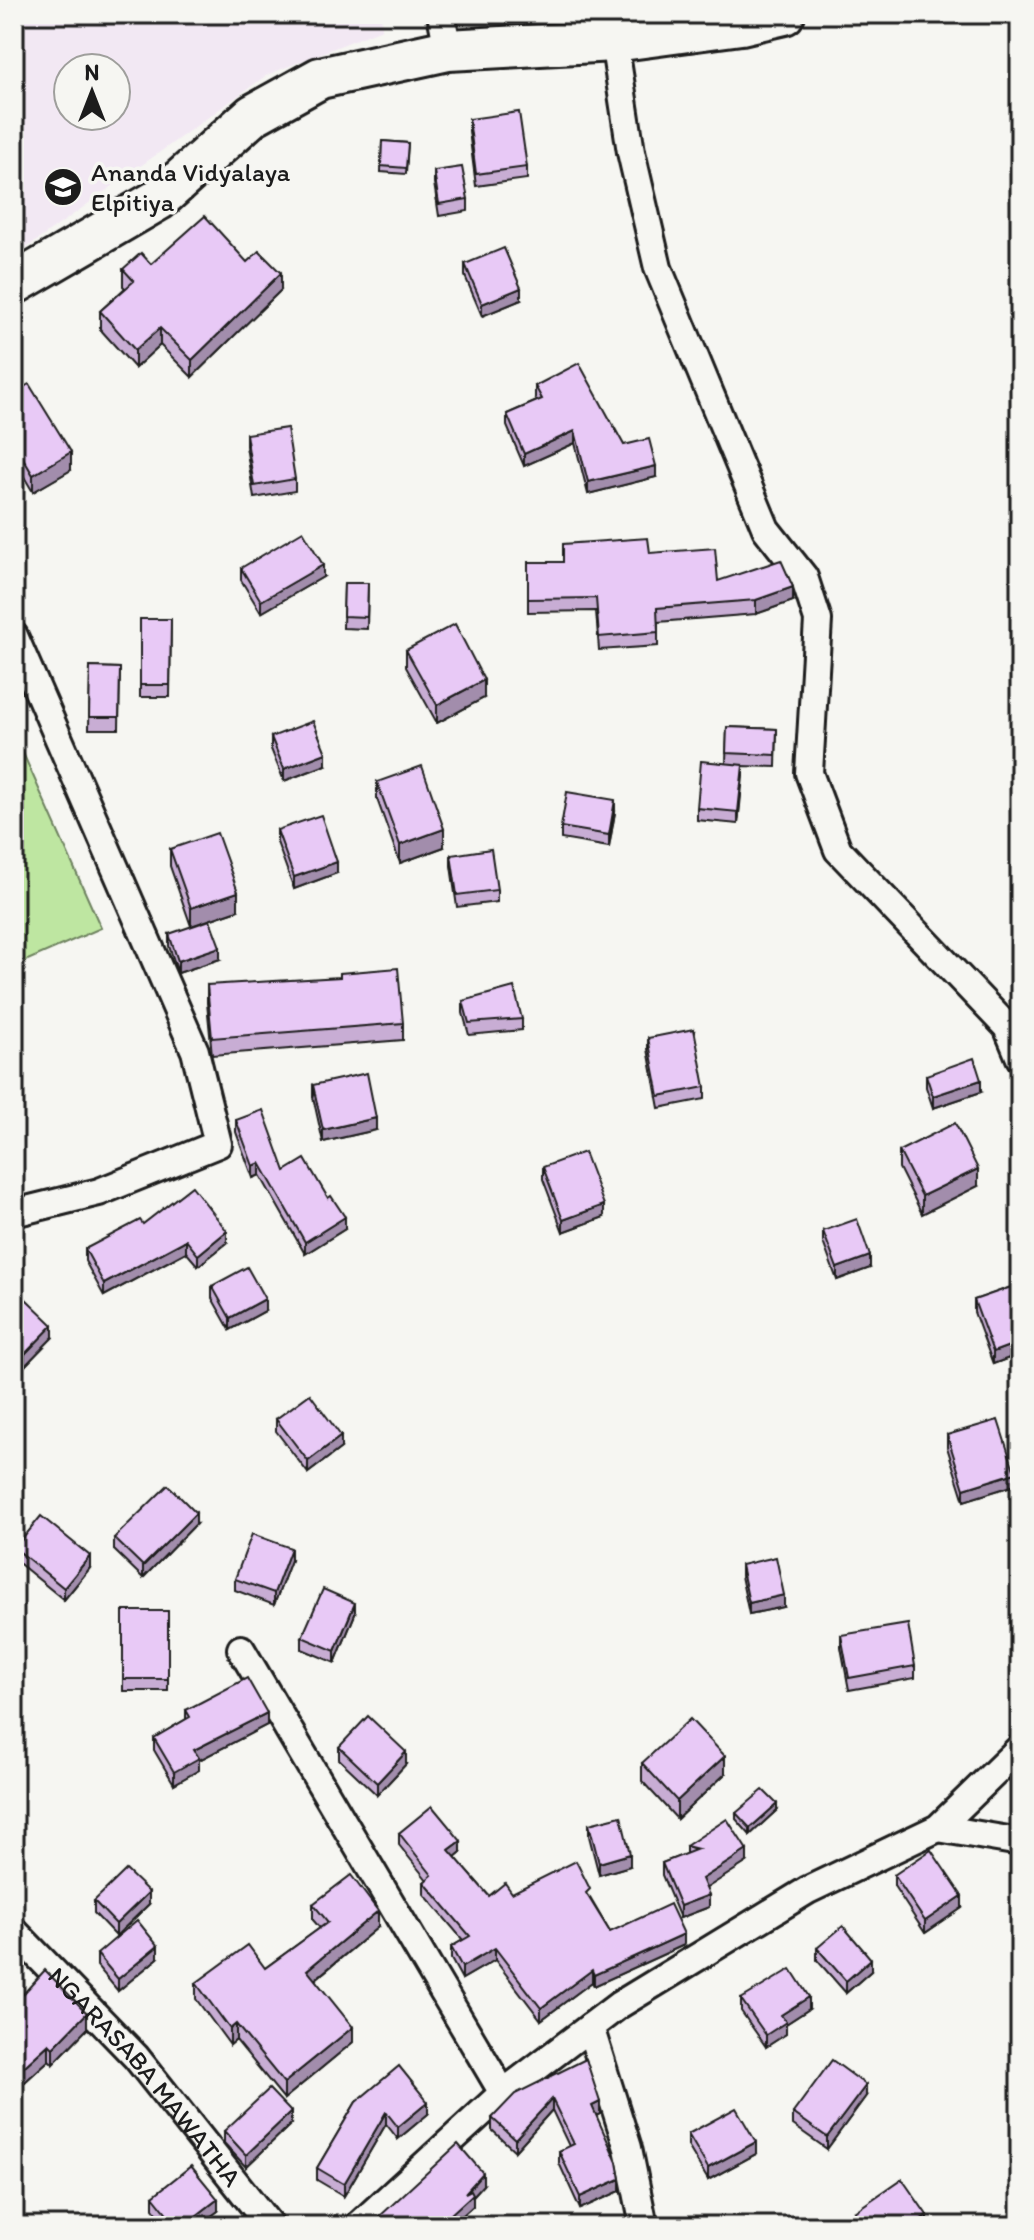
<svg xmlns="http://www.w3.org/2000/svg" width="1034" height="2240" font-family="Itim,sans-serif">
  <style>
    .built { fill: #f2e8f3; fill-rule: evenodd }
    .green { fill: #bee6a1; stroke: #6d815e; stroke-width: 2 }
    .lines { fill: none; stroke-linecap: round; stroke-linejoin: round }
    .minor-casing { stroke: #1c1c1c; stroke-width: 32 }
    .primary-casing { stroke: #1c1c1c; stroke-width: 46 }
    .minor { stroke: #f6f6f2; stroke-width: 26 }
    .primary { stroke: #f6f6f2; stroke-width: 40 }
    .wall { fill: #c8add4; stroke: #1c1c1c; stroke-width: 2 }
    .shaded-wall { fill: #a28dac; stroke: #1c1c1c; stroke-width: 2 }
    .building { fill: #e8c9f6; stroke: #1c1c1c; stroke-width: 2 }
    .labels { text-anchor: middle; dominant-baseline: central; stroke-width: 7; stroke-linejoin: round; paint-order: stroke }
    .poi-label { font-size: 26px; fill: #1c1c1c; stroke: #f6f6f2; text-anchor: start }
    .street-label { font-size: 26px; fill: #1c1c1c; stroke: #f6f6f2 }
  </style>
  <rect width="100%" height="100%" fill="#f6f6f2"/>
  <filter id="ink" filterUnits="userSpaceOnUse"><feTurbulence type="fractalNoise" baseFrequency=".0125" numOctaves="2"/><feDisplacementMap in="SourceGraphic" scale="16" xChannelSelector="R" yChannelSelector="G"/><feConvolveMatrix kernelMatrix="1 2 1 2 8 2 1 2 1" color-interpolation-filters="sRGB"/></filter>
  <g filter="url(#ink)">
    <path class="built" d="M14 14H381L382 29 267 75 14 257ZM68 68H116V116H68Z"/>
    <polygon class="green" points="14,733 101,928 14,966"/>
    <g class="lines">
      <defs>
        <g id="minor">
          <polyline points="441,14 448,50"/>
          <polyline points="614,41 631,152 658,268 766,529 804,577 818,620 809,773 838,850 1007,1027 1020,1058"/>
          <polyline points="14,636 195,1051 218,1144 99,1192 14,1213"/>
          <polyline points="241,1649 503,2093"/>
          <polyline points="938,1828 1020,1842"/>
          <path id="s1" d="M14 1931 136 2057 270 2226"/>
          <polyline points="590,2027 628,2148 644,2226"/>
          <polyline points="358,2226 503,2093 619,2005 808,1890 938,1828 1020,1748"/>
        </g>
        <polyline id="primary" points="14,284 158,200 253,115 320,78 448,50 614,41 741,24 784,14"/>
      </defs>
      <use href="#minor" class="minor-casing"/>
      <use href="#primary" class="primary-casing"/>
      <use href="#minor" class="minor"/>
      <use href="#primary" class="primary"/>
    </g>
    <g class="wall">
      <polygon points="469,119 527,167 527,179 476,186 469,131"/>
      <polygon points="382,141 408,143 406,174 381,172"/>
      <polygon points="434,171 468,199 468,211 439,216 434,183"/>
      <polygon points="247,262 281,290 192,377 160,345 135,368 100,329 100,311 125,288 123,286 123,269 151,264"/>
      <polygon points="465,264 521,300 482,316 465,276"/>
      <polygon points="535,386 624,445 656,477 588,494 575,443 524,466 507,426 507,414 537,401 535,398"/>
      <polygon points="14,393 71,470 33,492 14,460"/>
      <polygon points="246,434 295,479 295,491 254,498 246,446"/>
      <polygon points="650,553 718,581 793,601 756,614 658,622 658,646 599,650 596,611 528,612 528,562 563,562"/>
      <polygon points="241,568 323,577 261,613 241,580"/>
      <polygon points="344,583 368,583 367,629 343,628"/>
      <polygon points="140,619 171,619 170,697 140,697"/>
      <polygon points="406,650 484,698 437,723 406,667"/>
      <polygon points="90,667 120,668 119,729 89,729"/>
      <polygon points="727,727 777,729 776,767 743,766 738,824 697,820 697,808 726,763"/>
      <polygon points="271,737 326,765 284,781 271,749"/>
      <polygon points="377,782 444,847 400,863 377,799"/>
      <polygon points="615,812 609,847 561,839 561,827"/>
      <polygon points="277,830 337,873 294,889 277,842"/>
      <polygon points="170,849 238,910 191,926 170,866"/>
      <polygon points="451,855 497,890 497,902 457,907 451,866"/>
      <polygon points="169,934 220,959 178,973 169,946"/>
      <polygon points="207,985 403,1023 403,1040 212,1055 207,1003"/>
      <polygon points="463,1001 522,1019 522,1030 469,1035 463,1013"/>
      <polygon points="648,1038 705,1087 705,1099 659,1108 648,1049"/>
      <polygon points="926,1075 981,1092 933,1108 926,1087"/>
      <polygon points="313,1085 376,1130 323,1142 313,1097"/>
      <polygon points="236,1120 285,1171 345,1229 305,1254 260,1175 253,1178 236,1132"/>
      <polygon points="899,1151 978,1186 922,1214 899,1168"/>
      <polygon points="543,1167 604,1217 563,1232 543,1179"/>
      <polygon points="143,1224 227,1243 198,1266 186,1252 104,1296 85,1261 85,1249"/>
      <polygon points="823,1231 870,1268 837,1280 823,1242"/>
      <polygon points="1020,1284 1020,1354 993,1364 974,1312 974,1300"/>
      <polygon points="212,1286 265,1311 230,1330 212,1298"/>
      <polygon points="14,1311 53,1337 17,1374 14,1371"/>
      <polygon points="276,1419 341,1448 308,1473 276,1431"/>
      <polygon points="947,1435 1015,1485 964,1501 947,1447"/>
      <polygon points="196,1524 143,1578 114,1550 114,1538"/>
      <polygon points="15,1548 90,1568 64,1600 15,1560"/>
      <polygon points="291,1560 274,1605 235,1590 235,1579"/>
      <polygon points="741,1565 784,1607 749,1614 741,1576"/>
      <rect x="123" y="1611" width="45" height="80"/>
      <polygon points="355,1614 335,1663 302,1649 302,1637"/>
      <polygon points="841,1635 915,1666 915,1678 849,1690 841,1647"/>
      <polygon points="186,1710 267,1725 199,1760 199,1770 174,1784 154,1750 154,1738 186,1719"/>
      <polygon points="339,1747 406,1764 377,1795 339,1759"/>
      <polygon points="642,1763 725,1774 677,1819 642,1781"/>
      <polygon points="777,1810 750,1835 736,1819 736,1813"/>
      <polygon points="589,1824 630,1866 599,1875 589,1836"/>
      <polygon points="399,1833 461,1852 455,1857 489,1896 512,1893 590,1898 610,1932 684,1945 594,1986 592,1982 541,2020 495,1960 462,1979 451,1959 451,1947 463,1940 424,1894 424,1882 427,1880 399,1845"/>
      <polygon points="686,1846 747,1862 706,1888 709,1907 680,1918 662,1875 662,1863 686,1854"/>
      <polygon points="894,1875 962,1908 925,1933 894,1886"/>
      <polygon points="94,1901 149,1904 116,1936 94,1913"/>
      <polygon points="313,1904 378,1927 315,1980 353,2042 284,2099 236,2040 230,2045 196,1999 196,1983 265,1968 320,1928 313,1920"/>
      <polygon points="817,1948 871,1971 846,1993 817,1960"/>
      <polygon points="97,1954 158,1958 118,1991 97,1966"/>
      <polygon points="741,1999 809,2009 786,2024 786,2034 766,2047 741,2011"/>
      <polygon points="14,2004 87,2029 53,2064 49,2060 16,2090 14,2088"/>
      <polygon points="586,2059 600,2114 596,2116 620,2191 580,2209 559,2163 559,2151 569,2146 552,2110 515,2151 492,2130 492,2118"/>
      <polygon points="866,2096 827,2149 793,2125 793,2113"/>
      <polygon points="356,2102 428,2114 398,2139 386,2124 344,2196 317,2180 317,2168"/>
      <polygon points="291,2124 246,2167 224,2143 224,2131"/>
      <polygon points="688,2134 756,2154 708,2180 688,2146"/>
      <polygon points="483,2185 473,2196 473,2206 451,2226 380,2226 380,2216"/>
      <polygon points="153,2196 218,2211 198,2226 167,2226 153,2208"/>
      <polygon points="854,2212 927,2226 856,2226 854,2224"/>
    </g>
    <g class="shaded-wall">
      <polygon points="281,273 281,290 192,377 192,360"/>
      <polygon points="521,288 521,300 482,316 482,304"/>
      <polygon points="160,328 160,345 135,368 135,350"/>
      <polygon points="575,431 575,443 524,466 524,454"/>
      <polygon points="71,452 71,470 33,492 33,475"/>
      <polygon points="656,466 656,477 588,494 588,482"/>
      <polygon points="323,565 323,577 261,613 261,601"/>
      <polygon points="793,587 793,601 756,614 756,600"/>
      <polygon points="484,680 484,698 437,723 437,705"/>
      <polygon points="326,753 326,765 284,781 284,769"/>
      <polygon points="743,765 743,777 738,824 738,812"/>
      <polygon points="615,800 615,812 609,847 609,835"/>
      <polygon points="444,829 444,847 400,863 400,845"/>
      <polygon points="337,862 337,873 294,889 294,877"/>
      <polygon points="238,892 238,910 191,926 191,908"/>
      <polygon points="220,947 220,959 178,973 178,961"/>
      <polygon points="981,1080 981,1092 933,1108 933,1096"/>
      <polygon points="376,1118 376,1130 323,1142 323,1130"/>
      <polygon points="260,1163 260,1175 253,1178 253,1166"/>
      <polygon points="978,1169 978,1186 922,1214 922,1196"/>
      <polygon points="604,1205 604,1217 563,1232 563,1220"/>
      <polygon points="345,1217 345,1229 305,1254 305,1242"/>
      <polygon points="227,1231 227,1243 198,1266 198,1255"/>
      <polygon points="186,1240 186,1252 104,1296 104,1284"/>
      <polygon points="870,1256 870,1268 837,1280 837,1268"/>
      <polygon points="265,1299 265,1311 230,1330 230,1318"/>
      <polygon points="53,1325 53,1337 17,1374 17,1362"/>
      <polygon points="1020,1342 1020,1354 993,1364 993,1352"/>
      <polygon points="341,1436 341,1448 308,1473 308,1461"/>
      <polygon points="1015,1473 1015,1485 964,1501 964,1489"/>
      <polygon points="196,1513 196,1524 143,1578 143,1566"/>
      <polygon points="291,1548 291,1560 274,1605 274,1593"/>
      <polygon points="90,1556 90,1568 64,1600 64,1588"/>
      <polygon points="784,1595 784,1607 749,1614 749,1603"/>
      <polygon points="355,1603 355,1614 335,1663 335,1651"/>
      <polygon points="267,1713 267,1725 199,1760 199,1770 174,1784 174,1772 194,1750"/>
      <polygon points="406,1752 406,1764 377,1795 377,1783"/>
      <polygon points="725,1756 725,1774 677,1819 677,1801"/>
      <polygon points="777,1804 777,1810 750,1835 750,1828"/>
      <polygon points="461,1841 461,1852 449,1862 449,1850"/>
      <polygon points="747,1850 747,1862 702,1891 702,1879"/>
      <polygon points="630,1854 630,1866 599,1875 599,1863"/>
      <polygon points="149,1892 149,1904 116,1936 116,1924"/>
      <polygon points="709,1895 709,1907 680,1918 680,1906"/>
      <polygon points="962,1896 962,1908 925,1933 925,1921"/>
      <polygon points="378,1911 378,1927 307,1986 307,1970"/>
      <polygon points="684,1934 684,1945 594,1986 594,1975"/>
      <polygon points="158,1946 158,1958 118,1991 118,1979"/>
      <polygon points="495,1948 495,1960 462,1979 462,1967"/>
      <polygon points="871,1959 871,1971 846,1993 846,1981"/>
      <polygon points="592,1970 592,1982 541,2020 541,2008"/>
      <polygon points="809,1997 809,2009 786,2024 786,2034 766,2047 766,2035 781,2015"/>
      <polygon points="87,2013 87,2029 53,2064 53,2048"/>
      <polygon points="236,2024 236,2040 230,2045 230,2029"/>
      <polygon points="353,2027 353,2042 284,2099 284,2083"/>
      <polygon points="49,2044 49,2060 16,2090 16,2074"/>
      <polygon points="866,2085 866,2096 827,2149 827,2137"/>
      <polygon points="552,2099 552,2110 515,2151 515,2139"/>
      <polygon points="428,2102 428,2114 398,2139 398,2127"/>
      <polygon points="600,2102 600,2114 592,2118 592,2106"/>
      <polygon points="291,2112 291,2124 246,2167 246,2155"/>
      <polygon points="386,2112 386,2124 344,2196 344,2184"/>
      <polygon points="756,2142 756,2154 708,2180 708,2168"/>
      <polygon points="483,2173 483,2185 473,2196 473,2206 451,2226 438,2226"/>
      <polygon points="620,2179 620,2191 580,2209 580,2197"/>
      <polygon points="218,2199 218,2211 198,2226 183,2226"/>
      <polygon points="927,2215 927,2226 911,2226"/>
    </g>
    <g class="building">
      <polygon points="519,112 527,167 476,174 469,119"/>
      <polygon points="382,141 408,143 406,168 381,166"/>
      <polygon points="462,167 468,199 439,204 434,171"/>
      <polygon points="205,216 247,262 259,251 281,273 192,360 160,328 135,350 100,311 134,281 123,269 141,253 151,264"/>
      <polygon points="504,248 521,288 482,304 465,264"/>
      <polygon points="579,363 624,445 649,439 656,466 588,482 575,431 524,454 507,414 542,399 535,386"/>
      <polygon points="29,384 71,452 33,475 14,443 14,393"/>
      <polygon points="287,428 295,479 254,486 246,434"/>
      <polygon points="303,531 323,565 261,601 241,568"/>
      <polygon points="648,538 650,553 715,548 718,581 781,560 793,587 756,600 657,608 658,632 599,637 596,598 528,599 528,562 563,562 563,544"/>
      <polygon points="344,583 368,583 367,617 343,616"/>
      <polygon points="140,619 171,619 170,685 140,685"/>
      <polygon points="455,624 484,680 437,705 406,650"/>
      <polygon points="90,667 120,668 119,717 89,717"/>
      <polygon points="313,721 326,753 284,769 271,737"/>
      <polygon points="727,727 777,729 776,755 726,753"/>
      <polygon points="701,761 743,765 738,812 697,808"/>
      <polygon points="422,766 444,829 400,845 377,782"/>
      <polygon points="567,792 615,800 609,835 561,827"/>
      <polygon points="321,815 337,862 294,877 277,830"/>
      <polygon points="217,833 238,892 191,908 170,849"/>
      <polygon points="491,849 497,890 457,895 451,855"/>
      <polygon points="210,920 220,947 178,961 169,934"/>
      <polygon points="398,968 403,1023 212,1038 207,985 340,977 340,973"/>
      <polygon points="514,987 522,1019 469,1023 463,1001"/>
      <polygon points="694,1029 705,1087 659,1096 648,1038"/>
      <polygon points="974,1058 981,1080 933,1096 926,1075"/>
      <polygon points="367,1073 376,1118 323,1130 313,1085"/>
      <polygon points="263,1110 285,1171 305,1159 328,1198 331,1196 345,1217 305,1242 260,1163 253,1166 236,1120"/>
      <polygon points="955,1123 978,1169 922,1196 899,1151"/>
      <polygon points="584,1152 604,1205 563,1220 543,1167"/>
      <polygon points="192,1186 227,1231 198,1255 186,1240 104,1284 85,1249 140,1220 143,1224"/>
      <polygon points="857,1219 870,1256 837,1268 823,1231"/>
      <polygon points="247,1267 265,1299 230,1318 212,1286"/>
      <polygon points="1020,1284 1020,1342 993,1352 974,1300"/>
      <polygon points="26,1299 53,1325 17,1362 14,1359 14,1311"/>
      <polygon points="310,1394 341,1436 308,1461 276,1419"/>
      <polygon points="998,1420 1015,1473 964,1489 947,1435"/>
      <polygon points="168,1485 196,1513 143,1566 114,1538"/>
      <polygon points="41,1516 90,1556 64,1588 15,1548"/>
      <polygon points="252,1534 291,1548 274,1593 235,1579"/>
      <polygon points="776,1557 784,1595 749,1603 741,1565"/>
      <polygon points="323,1589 355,1603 335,1651 302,1637"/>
      <rect x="123" y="1611" width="45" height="68"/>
      <polygon points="908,1624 915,1666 849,1678 841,1635"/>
      <polygon points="247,1678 267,1713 194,1750 199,1758 174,1772 154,1738 190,1717 186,1710"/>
      <polygon points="368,1716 406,1752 377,1783 339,1747"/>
      <polygon points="690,1719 725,1756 677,1801 642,1763"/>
      <polygon points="763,1790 777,1804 750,1828 736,1813"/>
      <polygon points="432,1806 461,1841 449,1850 489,1896 505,1883 512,1893 576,1861 590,1889 586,1893 610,1932 670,1904 684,1934 594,1975 592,1970 541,2008 495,1948 462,1967 451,1947 470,1936 424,1882 432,1875 399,1833"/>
      <polygon points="621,1816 630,1854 599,1863 589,1824"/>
      <polygon points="727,1819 747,1850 702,1879 709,1895 680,1906 662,1863 698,1849 686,1846"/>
      <polygon points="931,1850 962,1896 925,1921 894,1875"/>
      <polygon points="126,1870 149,1892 116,1924 94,1901"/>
      <polygon points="351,1875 378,1911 307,1970 353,2027 284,2083 236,2024 230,2029 196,1983 248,1945 265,1968 328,1922 313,1904"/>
      <polygon points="137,1920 158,1946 118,1979 97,1954"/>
      <polygon points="843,1926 871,1959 846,1981 817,1948"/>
      <polygon points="791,1969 809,1997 781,2015 786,2022 766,2035 741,1999"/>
      <polygon points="45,1970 87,2013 53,2048 49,2044 16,2074 14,2072 14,2004"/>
      <polygon points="586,2059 600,2102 592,2106 617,2162 620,2179 580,2197 559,2151 574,2144 552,2099 515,2139 492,2118 515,2094"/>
      <polygon points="832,2060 866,2085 827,2137 793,2113"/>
      <polygon points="399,2066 428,2102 398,2127 386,2112 344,2184 317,2168 356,2102"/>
      <polygon points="269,2089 291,2112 246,2155 224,2131"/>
      <polygon points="736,2108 756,2142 708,2168 688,2134"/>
      <polygon points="458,2144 483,2173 465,2193 471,2190 473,2194 438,2226 389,2226 380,2216"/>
      <polygon points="191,2166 218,2199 183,2226 177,2226 153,2196"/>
      <polygon points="902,2179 927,2215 911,2226 864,2226 854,2212"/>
      <polygon points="117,2221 121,2226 110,2226"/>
    </g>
  </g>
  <defs>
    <symbol id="school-disc" viewBox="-11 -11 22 22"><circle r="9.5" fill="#1c1c1c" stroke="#f6f6f2"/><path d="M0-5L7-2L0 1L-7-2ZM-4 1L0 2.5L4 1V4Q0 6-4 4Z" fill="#fff"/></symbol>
  </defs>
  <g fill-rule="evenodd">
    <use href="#school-disc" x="41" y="165" width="44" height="44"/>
  </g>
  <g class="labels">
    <g class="poi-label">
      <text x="91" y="172">Ananda Vidyalaya<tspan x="91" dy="30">Elpitiya</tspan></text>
    </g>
    <g class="street-label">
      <text stroke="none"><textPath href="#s1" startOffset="196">NGARASABA MAWATHA</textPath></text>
    </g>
  </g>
  <rect width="1034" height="2240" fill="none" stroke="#f6f6f2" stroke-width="48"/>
  <rect x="24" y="24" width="986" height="2192" fill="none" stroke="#1c1c1c" stroke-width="3" filter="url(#ink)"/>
  <g transform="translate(92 92)"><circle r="38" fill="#f6f6f2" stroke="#9f9f9c" stroke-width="2"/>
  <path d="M0-6L14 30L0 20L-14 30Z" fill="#1c1c1c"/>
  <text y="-12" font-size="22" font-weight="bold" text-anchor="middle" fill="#1c1c1c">N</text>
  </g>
</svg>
